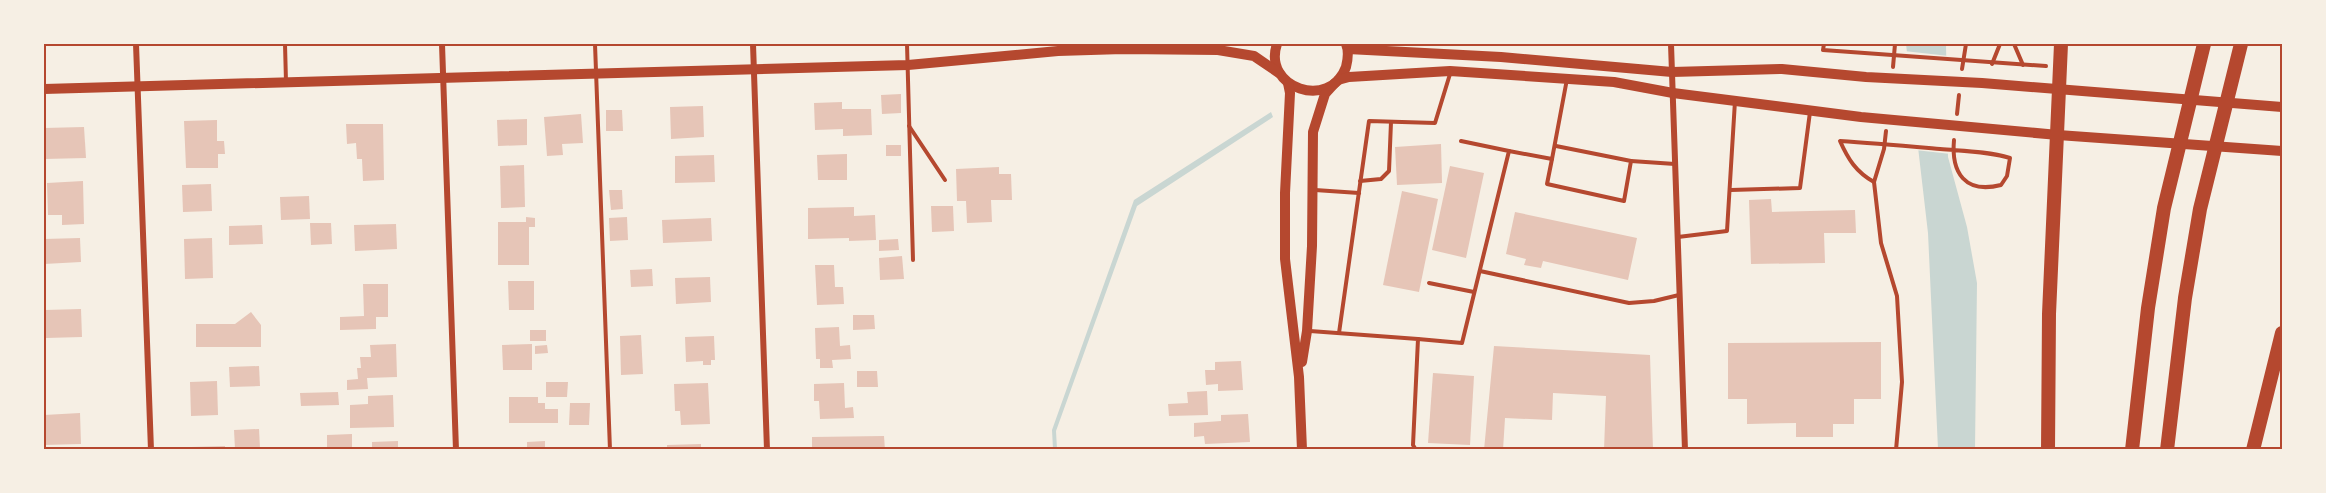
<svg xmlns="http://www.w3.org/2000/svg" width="2326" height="493" font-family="Merriweather,serif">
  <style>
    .water { fill: #c9d6d2 }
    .pier { fill: #f6efe4 }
    .building { fill: #e6c5b7 }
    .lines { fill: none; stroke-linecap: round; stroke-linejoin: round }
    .path { stroke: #b5482f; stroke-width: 4 }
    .service { stroke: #b5482f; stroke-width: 4 }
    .minor { stroke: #b5482f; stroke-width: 6 }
    .secondary { stroke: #b5482f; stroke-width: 10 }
    .motorway { stroke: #b5482f; stroke-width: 14 }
    .neatline { fill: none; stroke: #b5482f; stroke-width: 2 }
  </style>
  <rect width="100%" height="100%" fill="#f6efe4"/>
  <g class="water">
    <polygon points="1906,44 1946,44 1948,157 1967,227 1977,283 1975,449 1938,449 1928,233"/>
    <polygon points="1271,112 1273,117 1137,206 1056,431 1057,449 1053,449 1052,430 1134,200"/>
  </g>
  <polygon class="pier" points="1904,51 1949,56 1951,154 1915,150"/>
  <g class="building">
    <polygon points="901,94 901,113 882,114 881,95"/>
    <polygon points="842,102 842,109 871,109 872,135 843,136 843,129 815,130 814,103"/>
    <polygon points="703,106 704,137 671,139 670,107"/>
    <polygon points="606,110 622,110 623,131 606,131"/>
    <polygon points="581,114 583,143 562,144 563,155 547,156 544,117"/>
    <polygon points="527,119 527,145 498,146 497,120"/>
    <polygon points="217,120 217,141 224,141 225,154 218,154 218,168 186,168 184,121"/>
    <polygon points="346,124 383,124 384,180 363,181 362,159 357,159 356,143 347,144"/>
    <polygon points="84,127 86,158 44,159 44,128"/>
    <polygon points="1441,144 1442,183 1397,185 1395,147"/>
    <rect x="886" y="145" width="15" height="11"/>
    <polygon points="847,154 847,180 818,180 817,155"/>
    <polygon points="714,155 715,182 675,183 675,156"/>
    <polygon points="524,165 525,207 501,208 500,166"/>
    <polygon points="1450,166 1484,173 1466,258 1432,250"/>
    <polygon points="999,167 999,174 1011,174 1012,200 991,200 992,222 967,223 966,201 957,201 956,169"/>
    <polygon points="83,181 84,224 62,225 62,215 48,215 47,183"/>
    <polygon points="211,184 212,211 183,212 182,185"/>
    <polygon points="609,190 622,190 623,209 611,210"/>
    <polygon points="1402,191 1438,199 1419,292 1383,285"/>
    <polygon points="309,196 310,219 281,220 280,197"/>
    <polygon points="1771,199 1772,212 1855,210 1856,233 1824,233 1825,263 1751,264 1749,200"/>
    <polygon points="931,206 953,206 954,231 932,232"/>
    <polygon points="854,207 854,216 875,215 876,240 849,241 849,238 808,239 808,208"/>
    <polygon points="1515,212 1637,238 1628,280 1543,261 1541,268 1524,265 1526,259 1506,254"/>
    <polygon points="526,217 535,218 535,227 529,227 529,265 498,265 498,222 526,222"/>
    <polygon points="627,217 628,240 610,241 609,218"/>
    <polygon points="711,218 712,241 663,243 662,220"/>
    <polygon points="310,223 331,223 332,244 311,245"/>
    <polygon points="396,224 397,249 355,251 354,225"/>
    <polygon points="262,225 263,244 229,245 229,226"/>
    <polygon points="80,238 81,262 44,264 44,239"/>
    <polygon points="212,238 213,278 185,279 184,239"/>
    <polygon points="898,239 899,250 879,251 879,240"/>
    <polygon points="902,256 904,279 880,280 879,258"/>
    <polygon points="815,265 834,265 835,287 843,287 844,304 817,305"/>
    <polygon points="652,269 653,286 631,287 630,270"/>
    <polygon points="710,277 711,302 676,304 675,278"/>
    <polygon points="508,281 534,281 534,310 509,310"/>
    <polygon points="363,284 388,284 388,317 376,317 376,329 340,330 340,317 364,316"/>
    <polygon points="81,309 82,337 46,338 45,310"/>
    <polygon points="251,312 261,325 261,347 196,347 196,324 235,324"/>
    <polygon points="853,315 874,315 875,329 853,330"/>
    <polygon points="839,327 840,346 850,345 851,359 832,360 833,368 820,368 820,359 816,359 815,328"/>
    <rect x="530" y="330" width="16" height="11"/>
    <polygon points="641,335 643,374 621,375 620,336"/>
    <polygon points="714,336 715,360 711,360 711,365 703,365 703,361 686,362 685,337"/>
    <polygon points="1881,342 1881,399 1854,399 1854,424 1833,424 1833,437 1796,437 1796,423 1747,424 1747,399 1728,399 1728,343"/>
    <polygon points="396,344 397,377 367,378 368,389 347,390 347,380 358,379 357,368 361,368 360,357 371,357 370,345"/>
    <polygon points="532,344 532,370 503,370 502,345"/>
    <polygon points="547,345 548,353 535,354 535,346"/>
    <polygon points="1494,346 1650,355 1653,450 1604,450 1606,396 1553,393 1552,420 1505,418 1503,450 1484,450"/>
    <polygon points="1241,361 1243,390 1218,391 1218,384 1206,385 1205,370 1215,370 1215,362"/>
    <polygon points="259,366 260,386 230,387 229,367"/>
    <polygon points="857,371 877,371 878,387 857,387"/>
    <polygon points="1433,373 1474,376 1470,445 1428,443"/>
    <polygon points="217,381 218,415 191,416 190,382"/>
    <polygon points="546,382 568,382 567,397 546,397"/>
    <polygon points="708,383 710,424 681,425 680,411 675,411 674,384"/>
    <polygon points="844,383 845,408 853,407 854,418 820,419 819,401 814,401 814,384"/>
    <polygon points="1207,391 1208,415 1169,416 1168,404 1188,403 1187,392"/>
    <polygon points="338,392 339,405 301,406 300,393"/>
    <polygon points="393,395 394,427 350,428 350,405 368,404 368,396"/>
    <polygon points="509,397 538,397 538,403 545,403 545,409 558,409 558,423 509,423"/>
    <polygon points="570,403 590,403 589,425 569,425"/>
    <polygon points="80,413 81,444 44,445 44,415"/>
    <polygon points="1248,414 1250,442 1205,444 1204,436 1194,437 1194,423 1221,421 1221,415"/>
    <polygon points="259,429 260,448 235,449 234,430"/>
    <polygon points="352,434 352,450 327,450 327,435"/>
    <polygon points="884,436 885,450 812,450 812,437"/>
    <polygon points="398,441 398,450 372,450 372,442"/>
    <polygon points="545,441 545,450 527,450 527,442"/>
    <polygon points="701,444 701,450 667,450 667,445"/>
    <polygon points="225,446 225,450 191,450 191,447"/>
  </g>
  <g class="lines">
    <g class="path">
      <polyline points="1824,44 1823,50 2046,66"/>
      <polyline points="2014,44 2023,65"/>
      <polyline points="1992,64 2000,44"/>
      <polyline points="1893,67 1895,44"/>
      <polyline points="1962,69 1966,44"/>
      <polyline points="1957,114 1959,95"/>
      <polyline points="1886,131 1884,149 1874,182 1881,243 1897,296 1902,382 1896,450"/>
      <path d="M1874 182C1856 172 1848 159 1840 141 1873 143 1906 146 1940 149 1963 151 1987 151 2010 158L2007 176 2001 185C1965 194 1951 173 1954 140"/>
    </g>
    <g class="service">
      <polyline points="285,44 286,82"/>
      <polyline points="595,44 610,450"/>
      <polyline points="907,44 913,260"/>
      <polyline points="909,126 945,180"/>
      <polyline points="1509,151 1552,159 1567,79"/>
      <polyline points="1552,159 1547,184 1624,201 1631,161 1556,146"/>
      <polyline points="1631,161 1675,164"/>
      <polyline points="1360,181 1381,179 1389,171 1391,122"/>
      <polyline points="1315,190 1359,193"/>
      <polyline points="1731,190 1800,188 1810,112"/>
      <polyline points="1678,237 1727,231 1735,101"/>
      <polyline points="1480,271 1629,303 1654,301 1679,295"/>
      <polyline points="1429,283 1474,292"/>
      <polyline points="1310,331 1418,339 1413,445 1416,450"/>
      <polyline points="1339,333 1369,121 1435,123 1450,74"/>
      <polyline points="1418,339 1462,343 1509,151 1461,141"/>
    </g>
    <g class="minor">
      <polyline points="136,44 151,450"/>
      <polyline points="442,44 456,450"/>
      <polyline points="753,44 767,450"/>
      <polyline points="1671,44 1685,450"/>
    </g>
    <g class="secondary">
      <path d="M1277 44C1262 88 1330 111 1346 67 1348 59 1349 51 1346 44"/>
      <polyline points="1348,49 1501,57 1672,72 1782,69 1866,77 1982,83 2282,107"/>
      <polyline points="1338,80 1349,77 1450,71 1614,82 1673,93 1861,117 2058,135 2282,151"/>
      <polyline points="1288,83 1290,93 1285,193 1285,259 1299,377 1302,450"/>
      <polyline points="44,89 908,65 1058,51 1123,49 1218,50 1254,56 1279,73"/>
      <polyline points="1302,362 1307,331 1312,246 1313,132 1325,94 1335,83"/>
    </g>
    <g class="motorway">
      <polyline points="2048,450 2049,314 2061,44"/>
      <polyline points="2132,450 2148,308 2164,208 2204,44"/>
      <polyline points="2167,450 2185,298 2200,209 2241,44"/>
      <polyline points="2253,450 2282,333"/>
    </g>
  </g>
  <rect width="2326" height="493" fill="none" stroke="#f6efe4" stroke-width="90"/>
  <rect x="45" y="45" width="2236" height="403" class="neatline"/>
</svg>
